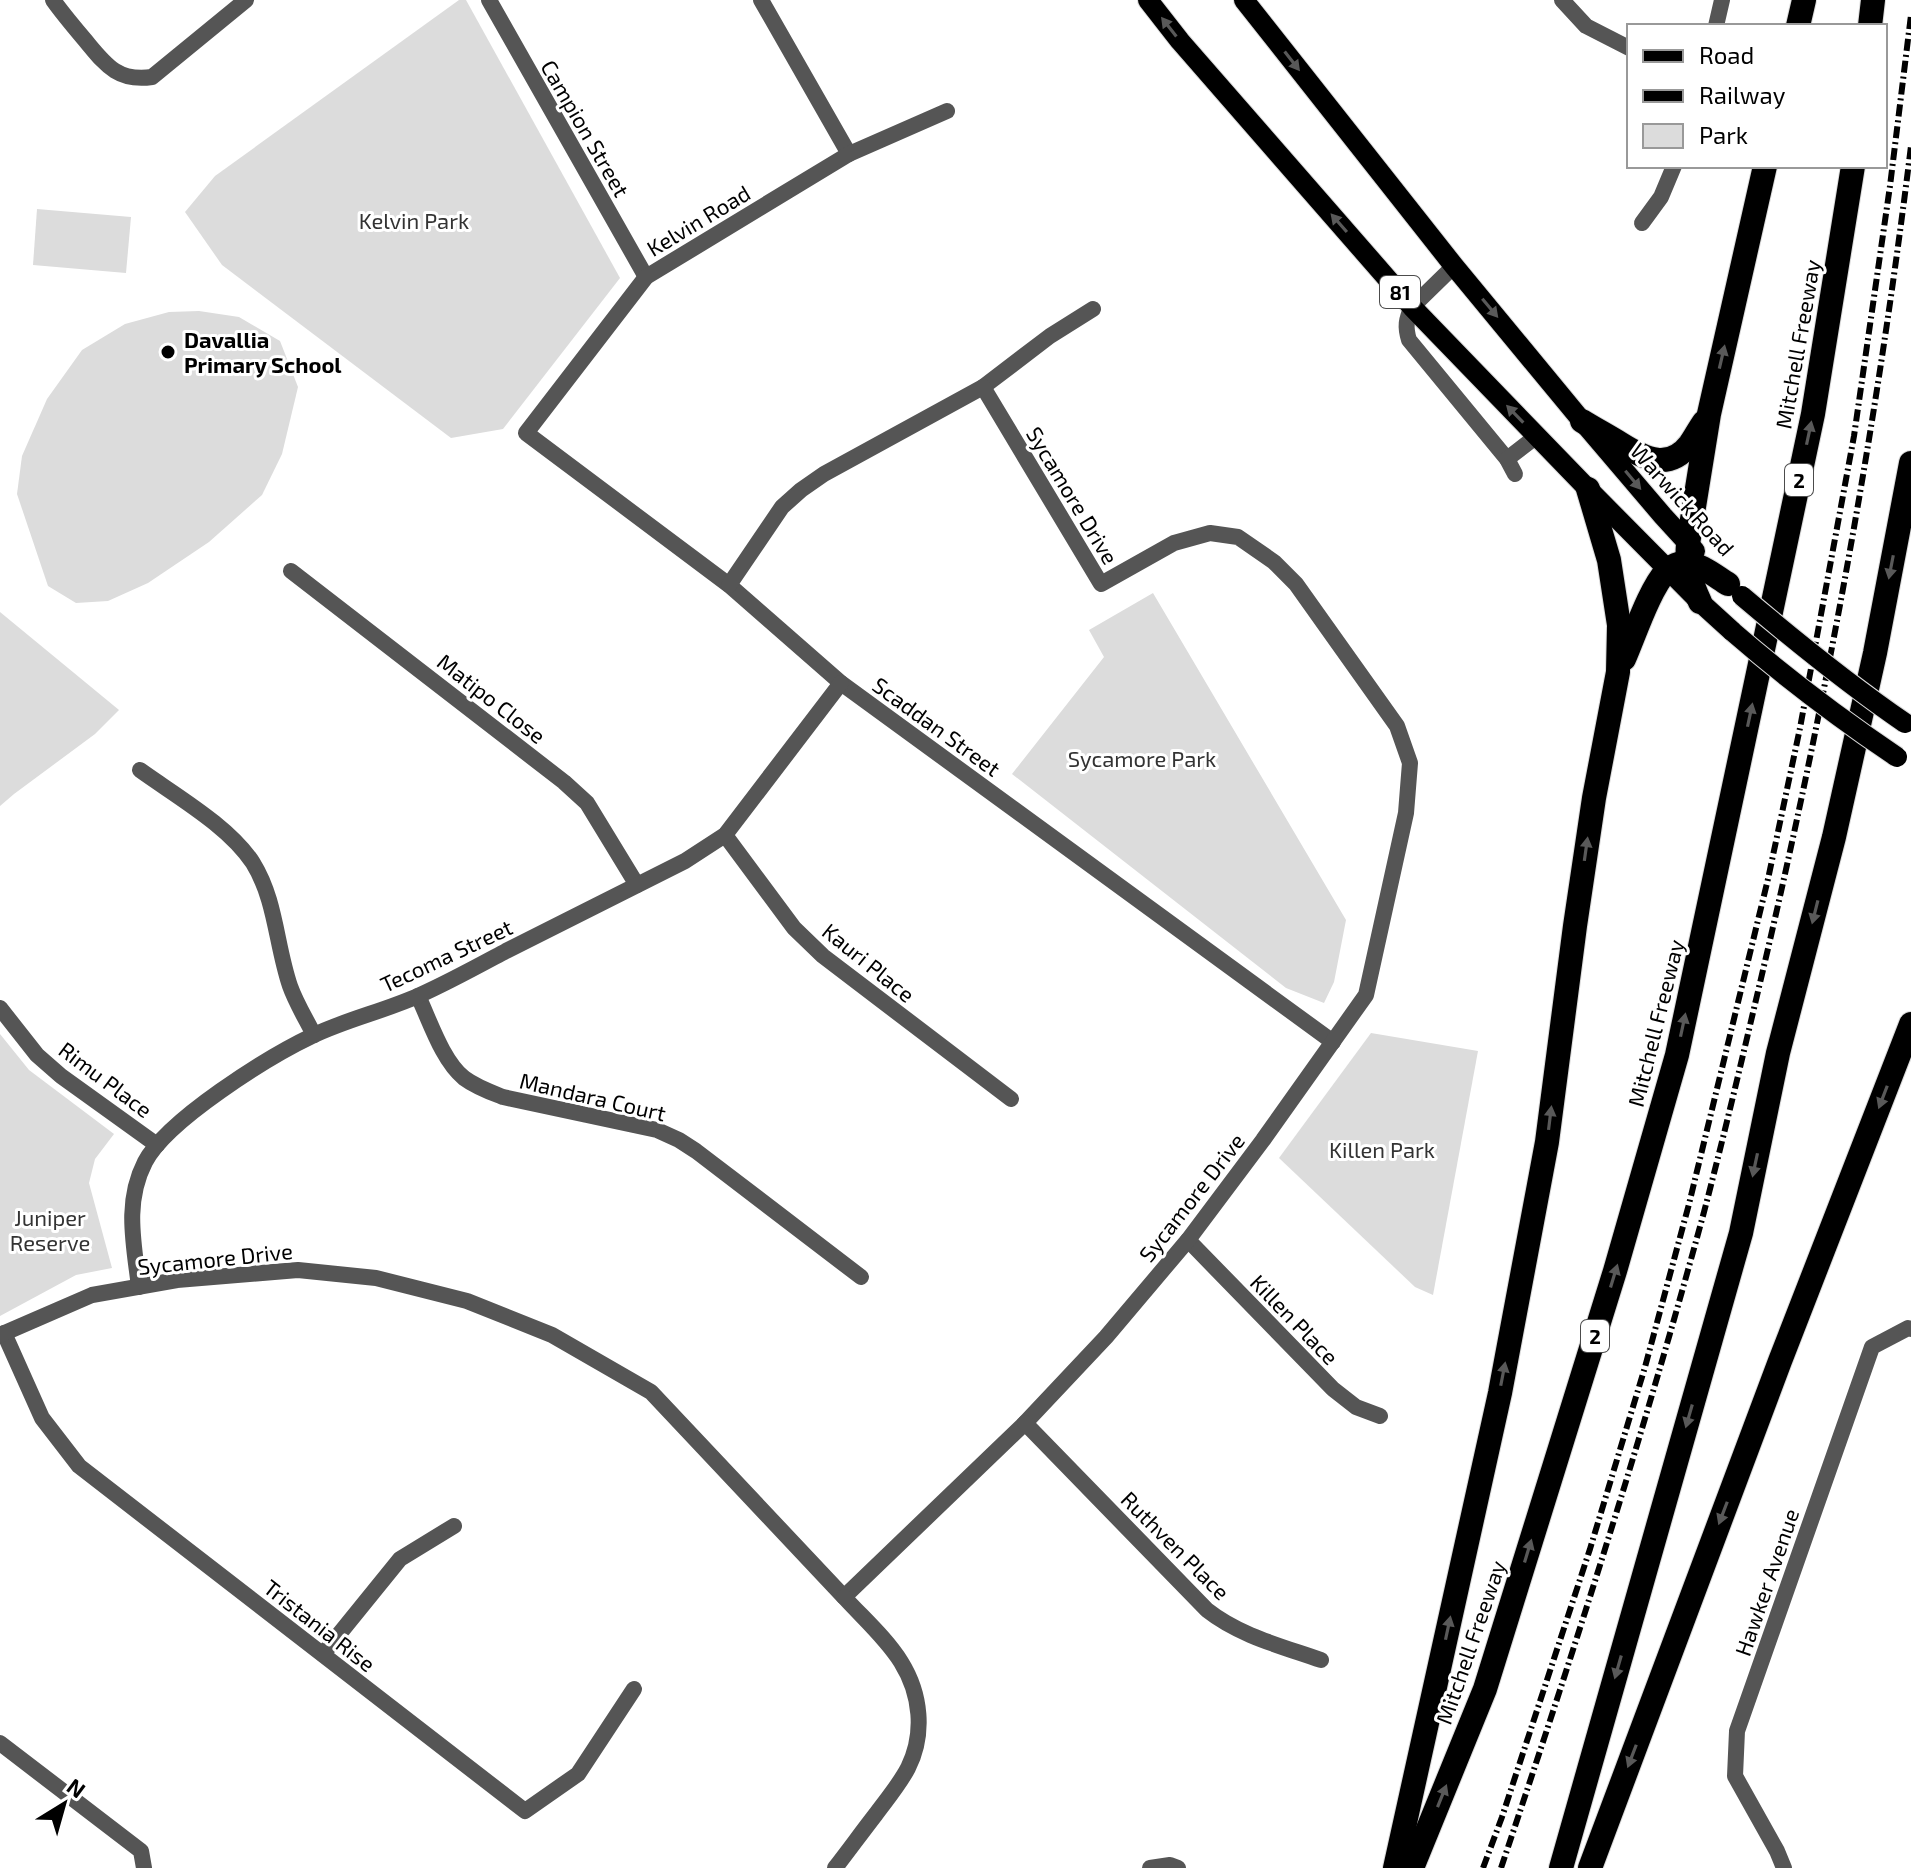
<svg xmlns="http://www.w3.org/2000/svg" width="1911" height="1868" font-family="'Exo 2',sans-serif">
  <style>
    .green { fill: #dcdcdc }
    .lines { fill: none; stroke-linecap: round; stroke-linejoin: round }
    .primary-casing { stroke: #dbdbdb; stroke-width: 22 }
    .motorway-casing { stroke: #dbdbdb; stroke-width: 26 }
    .minor { stroke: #555; stroke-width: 16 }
    .primary { stroke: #000; stroke-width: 20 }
    .motorway { stroke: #000; stroke-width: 24 }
    .rail { stroke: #000; stroke-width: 6; stroke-dasharray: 12 4 2 4; stroke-linecap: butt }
    .primary-bridge-casing { stroke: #dbdbdb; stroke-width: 22; stroke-linecap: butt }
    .primary-bridge { stroke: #000; stroke-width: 20 }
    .oneway { fill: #595959 }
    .poi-dot { fill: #000; stroke: #fff; stroke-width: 3 }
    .labels { text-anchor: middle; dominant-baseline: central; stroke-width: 6; stroke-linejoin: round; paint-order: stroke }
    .shield { fill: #fff; stroke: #4c4c4c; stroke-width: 2 }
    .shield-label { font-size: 20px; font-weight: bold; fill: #000 }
    .street-label { font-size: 22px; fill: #000; stroke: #fff }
    .park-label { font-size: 22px; fill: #333; stroke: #fff }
    .poi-label { font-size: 22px; font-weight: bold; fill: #000; stroke: #fff; text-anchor: start }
  </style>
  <rect width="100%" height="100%" fill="#fff"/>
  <g class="green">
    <polygon points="459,0 466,0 620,278 503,429 451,438 222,265 185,212 215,176"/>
    <polygon points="37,209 131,217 126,273 33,265"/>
    <polygon points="199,311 239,317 280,341 298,387 282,454 262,495 209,542 148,583 108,601 76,603 48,586 17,494 22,456 47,399 82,350 125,324 169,312"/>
    <polygon points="1153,593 1346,920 1334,982 1324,1003 1286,988 1012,774 1104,657 1089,630"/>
    <polygon points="0,612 119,710 95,734 14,794 0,806"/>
    <polygon points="1371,1033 1478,1051 1433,1295 1415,1287 1279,1158"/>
    <polygon points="0,1034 29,1070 114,1134 95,1159 89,1183 112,1268 76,1275 0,1316"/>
  </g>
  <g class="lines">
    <defs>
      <g id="primary">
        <polyline points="1148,0 1180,41 1412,307 1588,489 1700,602 1733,632"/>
        <polyline points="1244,0 1454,266 1582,421 1663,516 1695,551"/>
      </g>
      <g id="motorway">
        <polyline points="1798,26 1804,0"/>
        <polyline points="1870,26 1873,0"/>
        <path d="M1582 421C1595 429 1608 436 1621 444 1645 459 1669 471 1690 444 1695 437 1699 429 1704 422"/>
        <path d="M1700 602C1690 580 1686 567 1688 544L1709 414 1765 166"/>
        <path d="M1624 659C1635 634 1649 590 1667 570 1672 566 1678 563 1684 563 1700 563 1715 576 1728 584"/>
        <polyline points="1395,1868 1500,1393 1547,1142 1575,926 1594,798 1618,672 1619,625 1609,560 1588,489"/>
        <polyline points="1412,1868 1485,1689 1615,1271 1677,1055 1813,414 1853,166"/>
        <polyline points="1561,1868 1741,1233 1778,1053 1834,837 1875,653 1911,463"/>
        <polyline points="1590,1868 1780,1361 1911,1024"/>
      </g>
    </defs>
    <use href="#primary" class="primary-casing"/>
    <use href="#motorway" class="motorway-casing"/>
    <g class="minor">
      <path d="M53 0C63 14 74 27 85 40 105 64 117 82 152 77L246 0"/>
      <polyline points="489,0 646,277"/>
      <polyline points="761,0 849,154"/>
      <polyline points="1562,0 1586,26 1629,48"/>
      <polyline points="1716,26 1722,0"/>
      <polyline points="947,111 849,154 646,277 526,433 729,585 841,683 1333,1042"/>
      <polyline points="1642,223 1661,197 1674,166"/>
      <path d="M1454 266 1412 307C1406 319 1405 327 1409 340L1507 459 1515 474"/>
      <polyline points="983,387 1050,336 1093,309"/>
      <polyline points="1507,459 1537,436"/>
      <polyline points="291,571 564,782 587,803 637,885"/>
      <path d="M140 770C176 796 229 826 253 863 276 900 276 945 290 986 296 1003 306 1019 314 1035"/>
      <polyline points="725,835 794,928 823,956 1011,1099"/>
      <path d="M418 996C430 1021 442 1060 464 1078 476 1087 490 1092 503 1097L657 1130 679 1140 696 1151 861 1277"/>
      <polyline points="0,1008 37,1055 61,1076 157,1145"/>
      <polyline points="1188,1240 1333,1389 1356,1407 1380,1416"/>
      <path d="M139 1287C134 1244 124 1203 145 1162 167 1120 268 1057 312 1036 347 1019 385 1011 420 995 449 982 478 966 506 951 566 921 625 891 685 861L725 835 841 683"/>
      <polyline points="4,1333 42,1418 79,1466 525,1811 578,1774 634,1689"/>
      <polyline points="0,1335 92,1295 177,1280 298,1270 376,1278 467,1301 552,1335 651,1392 844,1597 1025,1423 1106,1337 1188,1240 1263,1140 1366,995 1406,813 1410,763 1397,726 1296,584 1274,562 1238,537 1210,533 1174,543 1101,584 983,387 824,474 801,490 782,507 729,585"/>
      <path d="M1025 1423 1207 1610C1240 1636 1281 1646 1321 1660"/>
      <polyline points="323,1654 400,1559 454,1526"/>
      <polyline points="0,1743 141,1851 144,1868"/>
      <path d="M835 1868C849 1850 862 1832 876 1814 887 1799 899 1785 908 1768 925 1734 921 1694 901 1662 886 1638 863 1618 844 1597"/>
      <polyline points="1150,1868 1170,1865 1178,1868"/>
      <polyline points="1784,1868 1777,1851 1735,1776 1737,1731 1872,1347 1908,1328 1911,1329"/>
    </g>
    <use href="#primary" class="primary"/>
    <use href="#motorway" class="motorway"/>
    <g class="rail">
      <polyline points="1483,1868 1502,1817 1590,1549 1645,1367 1689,1204 1768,879 1800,728 1854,436 1890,186 1911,15"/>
      <path d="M1501 1868C1574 1651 1644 1433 1704 1212 1725 1132 1744 1051 1763 970 1827 698 1877 423 1911 146"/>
    </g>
    <defs>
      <g id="primary-bridge">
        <path d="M1742 596C1795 641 1848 684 1905 723"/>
        <path d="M1733 632C1786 678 1839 718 1897 757"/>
      </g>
    </defs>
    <use href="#primary-bridge" class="primary-bridge-casing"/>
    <use href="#primary-bridge" class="primary-bridge"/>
  </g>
  <defs><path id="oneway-solid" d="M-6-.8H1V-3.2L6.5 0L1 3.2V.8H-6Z" transform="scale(2)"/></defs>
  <g class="oneway">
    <use href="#oneway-solid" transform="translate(1169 27) rotate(-128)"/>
    <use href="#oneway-solid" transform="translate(1292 61) rotate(52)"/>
    <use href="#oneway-solid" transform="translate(1339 223) rotate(-131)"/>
    <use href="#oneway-solid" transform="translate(1490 308) rotate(50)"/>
    <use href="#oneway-solid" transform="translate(1722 357) rotate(-77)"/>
    <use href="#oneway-solid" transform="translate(1515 414) rotate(-134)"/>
    <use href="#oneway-solid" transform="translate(1809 433) rotate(-78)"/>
    <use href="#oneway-solid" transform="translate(1633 480) rotate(50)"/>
    <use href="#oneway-solid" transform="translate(1891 567) rotate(101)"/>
    <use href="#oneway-solid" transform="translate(1750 715) rotate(-78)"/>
    <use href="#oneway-solid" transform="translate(1586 849) rotate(-82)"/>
    <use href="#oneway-solid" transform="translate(1815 912) rotate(104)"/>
    <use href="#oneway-solid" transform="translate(1683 1025) rotate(-78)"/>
    <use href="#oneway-solid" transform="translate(1883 1097) rotate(111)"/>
    <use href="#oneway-solid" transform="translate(1550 1118) rotate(-83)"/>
    <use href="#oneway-solid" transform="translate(1755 1165) rotate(102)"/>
    <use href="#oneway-solid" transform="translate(1614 1276) rotate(-73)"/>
    <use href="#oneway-solid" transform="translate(1503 1374) rotate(-79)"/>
    <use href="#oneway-solid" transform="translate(1689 1416) rotate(106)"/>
    <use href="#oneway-solid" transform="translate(1723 1513) rotate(111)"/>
    <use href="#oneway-solid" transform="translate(1528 1551) rotate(-73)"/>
    <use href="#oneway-solid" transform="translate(1448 1628) rotate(-78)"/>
    <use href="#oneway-solid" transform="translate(1618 1667) rotate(106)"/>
    <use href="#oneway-solid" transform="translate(1632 1756) rotate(111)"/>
    <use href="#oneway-solid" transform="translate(1442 1796) rotate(-68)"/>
  </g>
  <circle class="poi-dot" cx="168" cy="352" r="8"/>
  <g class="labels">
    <g class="shield">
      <rect x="1380" y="276" width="40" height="32" rx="6"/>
      <rect x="1785" y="464" width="28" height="32" rx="6"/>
      <rect x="1581" y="1320" width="28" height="32" rx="6"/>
    </g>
    <g class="shield-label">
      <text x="1400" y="292">81</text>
      <text x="1799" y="480">2</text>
      <text x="1595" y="1336">2</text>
    </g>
    <g class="street-label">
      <text transform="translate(586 128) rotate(60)">Campion Street</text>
      <text transform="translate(698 220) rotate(-31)">Kelvin Road</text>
      <text transform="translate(1797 344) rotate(-80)">Mitchell Freeway</text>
      <text transform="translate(1073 495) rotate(59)">Sycamore Drive</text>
      <text transform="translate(1683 499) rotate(48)">Warwick Road</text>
      <text transform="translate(492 698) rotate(38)">Matipo Close</text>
      <text transform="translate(937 726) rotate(36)">Scaddan Street</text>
      <text transform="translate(446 955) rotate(-25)">Tecoma Street</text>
      <text transform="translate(869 962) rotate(39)">Kauri Place</text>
      <text transform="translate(1655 1023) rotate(-76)">Mitchell Freeway</text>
      <text transform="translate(106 1079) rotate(37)">Rimu Place</text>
      <text transform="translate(593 1096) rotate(13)">Mandara Court</text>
      <text transform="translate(1191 1197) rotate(-52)">Sycamore Drive</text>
      <text transform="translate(215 1258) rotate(-6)">Sycamore Drive</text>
      <text transform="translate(1295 1319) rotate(46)">Killen Place</text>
      <text transform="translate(1176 1545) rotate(45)">Ruthven Place</text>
      <text transform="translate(1766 1582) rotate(-71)">Hawker Avenue</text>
      <text transform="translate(320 1625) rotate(38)">Tristania Rise</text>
      <text transform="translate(1470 1642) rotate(-71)">Mitchell Freeway</text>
    </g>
    <g class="park-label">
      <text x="414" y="220">Kelvin Park</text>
      <text x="1142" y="758">Sycamore Park</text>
      <text x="1382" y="1149">Killen Park</text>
      <text x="50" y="1217">Juniper<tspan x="50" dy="25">Reserve</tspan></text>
    </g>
    <g class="poi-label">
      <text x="184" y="339">Davallia<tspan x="184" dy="25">Primary School</tspan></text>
    </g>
  </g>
  <rect x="1627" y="24" width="260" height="144" fill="#ffffff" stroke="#999999" stroke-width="2"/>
  <rect x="1643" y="50" width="40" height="12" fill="#000000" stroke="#999999" stroke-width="2"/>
  <text x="1699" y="64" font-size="24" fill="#000000">Road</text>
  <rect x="1643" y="90" width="40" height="12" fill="#000000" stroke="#999999" stroke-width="2"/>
  <text x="1699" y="104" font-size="24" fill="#000000">Railway</text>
  <rect x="1643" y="124" width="40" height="24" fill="#dcdcdc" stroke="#999999" stroke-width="2"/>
  <text x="1699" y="144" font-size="24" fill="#000000">Park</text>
  <g transform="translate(64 1804) rotate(37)" stroke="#ffffff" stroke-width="6" paint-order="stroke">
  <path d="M0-6L14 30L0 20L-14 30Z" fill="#000000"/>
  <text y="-12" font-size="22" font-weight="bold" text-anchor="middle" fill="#000000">N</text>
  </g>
</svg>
